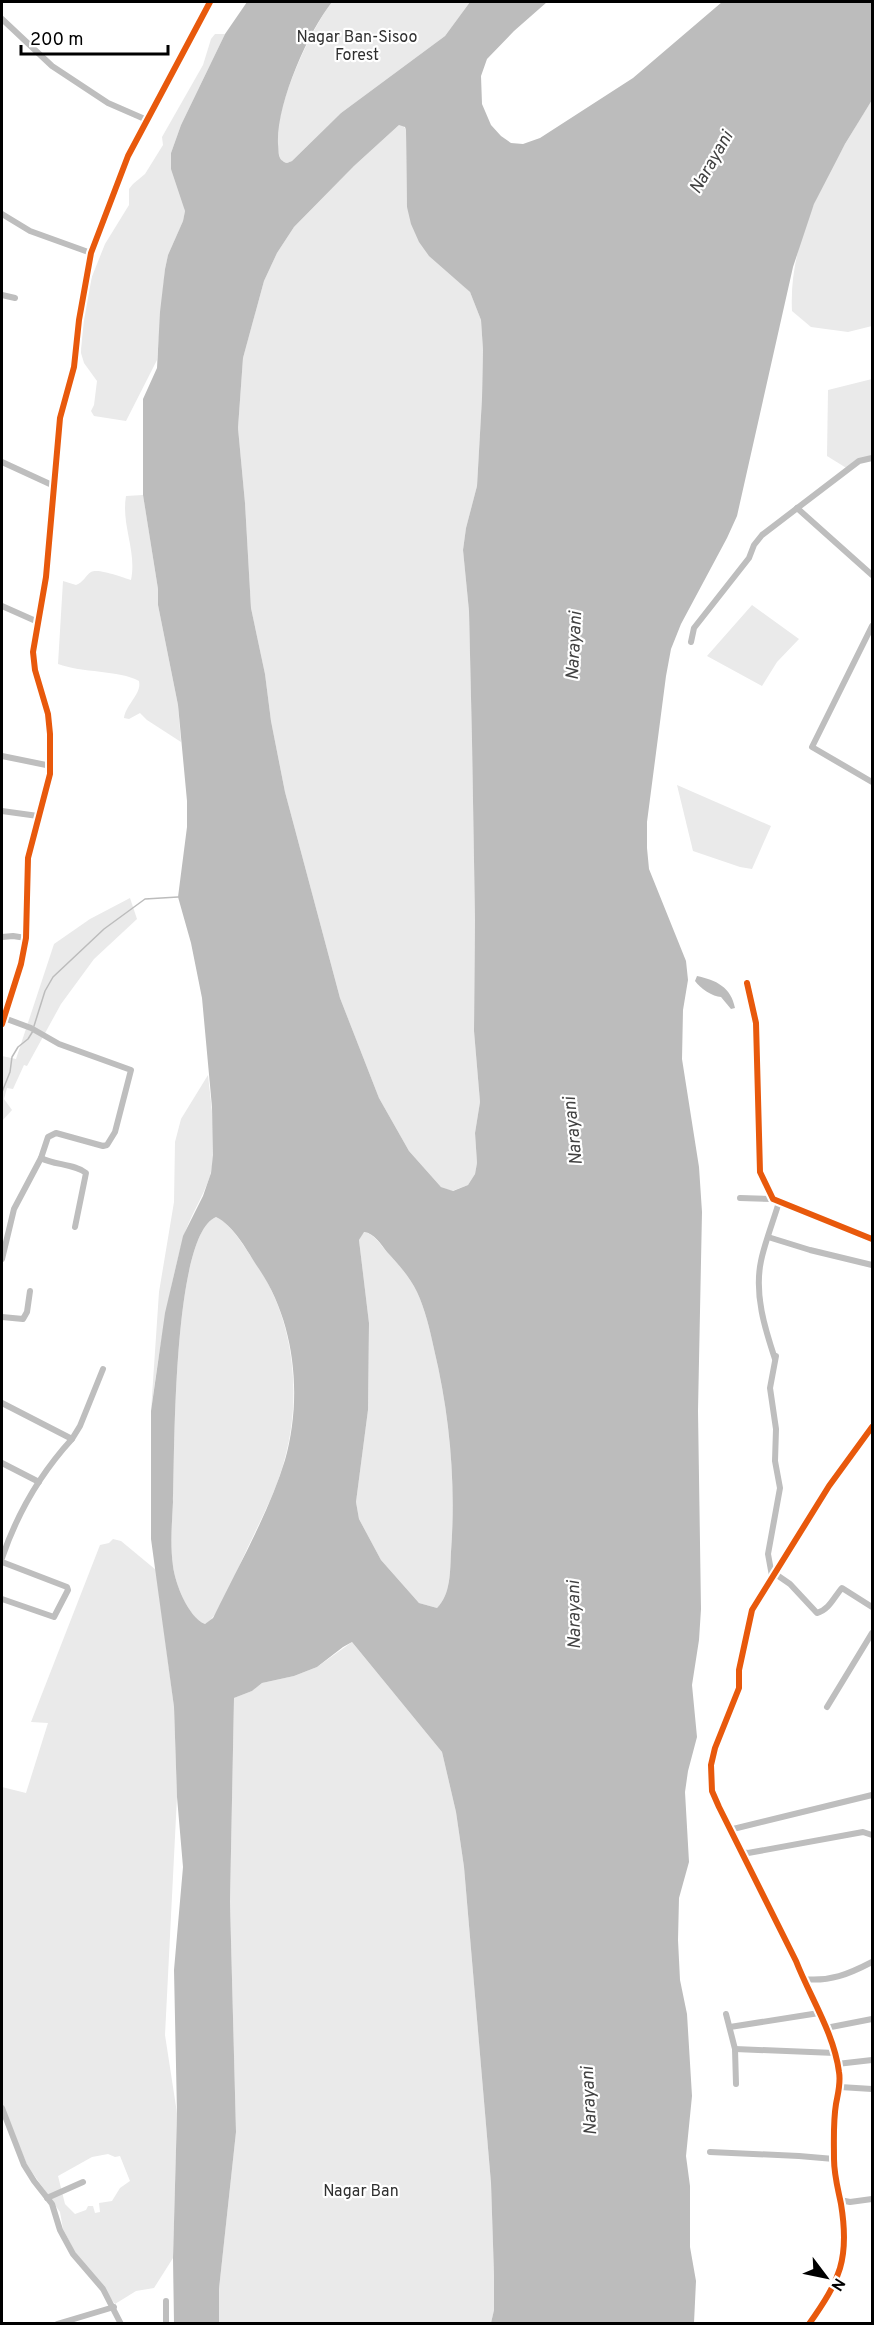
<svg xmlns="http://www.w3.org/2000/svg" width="874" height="2325" font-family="Overpass,sans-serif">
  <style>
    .green { fill: #eaeaea; fill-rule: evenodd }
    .water { fill: #bcbcbc; fill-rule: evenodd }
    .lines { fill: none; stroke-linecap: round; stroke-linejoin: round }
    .stream { stroke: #bcbcbc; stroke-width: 1.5 }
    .minor { stroke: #bebebe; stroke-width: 6 }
    .cycleway-casing { stroke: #fff; stroke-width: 10 }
    .cycleway { stroke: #e8590c; stroke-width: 6 }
    .labels { text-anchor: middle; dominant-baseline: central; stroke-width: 4.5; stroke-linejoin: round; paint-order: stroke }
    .park-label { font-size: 16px; fill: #303030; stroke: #fff }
    .water-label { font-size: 18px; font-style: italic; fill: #414141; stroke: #fff }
  </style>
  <rect width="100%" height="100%" fill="#fff"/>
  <g class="green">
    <path d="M332 2H470L445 36 341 113 292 161 287 163 282 161C262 130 311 28 332 2Z"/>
    <polygon points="215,34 225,34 181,125 171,153 185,211 183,221 168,255 165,269 157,360 126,421 94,416 91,411 94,405 97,381 84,363 81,353 82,319 91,279 105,244 129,205 129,189 133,184 145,174 163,145 162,137 203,65 211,39"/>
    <path d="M872 100V326L848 332 811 327 792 311C788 233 833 163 872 100Z"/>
    <polygon points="399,125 403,125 406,130 407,207 453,276 470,292 481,320 483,350 482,398 477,486 466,528 463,550 469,611 472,741 475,920 474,1031 480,1102 475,1133 477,1163 475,1174 468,1185 452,1191 441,1187 409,1151 379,1098 340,998 285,792 271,721 265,674 251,608 245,503 238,428 243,358 264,281 277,253 294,227 354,166"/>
    <polygon points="872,379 872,455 848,469 827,456 828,390"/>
    <path d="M143 495 158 589V605L178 705 181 742 147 720 140 713 129 719 124 718C126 704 142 694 139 681 119 670 82 673 58 664L63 581 76 585C84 582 85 576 91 572 99 568 123 578 131 580 137 551 121 525 126 496Z"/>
    <polygon points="752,605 799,639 777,662 762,686 707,656"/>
    <polygon points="677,785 771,826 752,869 740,867 693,851"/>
    <polygon points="130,898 137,919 94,959 61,1004 27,1066 24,1065 13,1089 7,1088 4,1099 12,1110 2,1121 2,1056 16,1059 54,944 90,919"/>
    <path d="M208 1075C211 1104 218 1147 210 1176 203 1198 189 1217 183 1239 167 1296 159 1353 151 1411L159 1292 174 1202 175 1142 181 1119Z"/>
    <path d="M216 1217C234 1226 245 1249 257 1265 294 1320 302 1394 285 1458 276 1494 256 1528 241 1562 235 1576 217 1620 205 1624 188 1617 175 1583 173 1566 170 1544 172 1523 173 1502 175 1455 172 1235 216 1217Z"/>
    <path d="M363 1232C374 1233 380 1244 387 1252 398 1264 410 1277 417 1292 425 1309 430 1330 434 1349 450 1416 456 1483 451 1552 450 1571 451 1594 437 1608L419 1603 381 1560 359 1519 356 1502 368 1410 369 1323 359 1240Z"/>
    <path d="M113 1539 121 1541 156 1570 174 1707 177 1797 165 2035 177 2113 173 2258 154 2288 136 2291 115 2304 75 2252 63 2229 60 2212 27 2165 2 2103V1787L26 1793 48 1723 31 1722 100 1545 109 1543ZM108 2154 115 2157 120 2156 130 2181 120 2188 112 2201 99 2203 100 2212 95 2213 93 2206H88L86 2210 75 2214 65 2204 58 2176 92 2157Z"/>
    <polygon points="352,1642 442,1752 456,1812 464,1867 491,2183 494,2275 494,2310 491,2323 219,2324 219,2289 236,2132 230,1902 234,1698 252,1691 262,1683 294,1676 317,1667"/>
  </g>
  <g class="water">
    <path d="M247 2H332C308 32 276 105 278 144 279 152 277 160 287 163L292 161 341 113 445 36 470 2H547L514 31 487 59 481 76 482 104 491 125 501 136 511 143 523 144 540 138 633 78 722 2H872V100L845 144 814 204 793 267 737 516 727 538 681 624 671 649 666 676 647 822V848L649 869 686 961 688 980 683 1010 682 1059 699 1167 702 1212 698 1411 701 1609 699 1640 692 1685 697 1737 688 1771 685 1792 689 1862 679 1898 678 1940 680 1980 687 2014 692 2096 686 2156 690 2186V2247L696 2281 694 2323H491L494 2310V2275L491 2183 464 1867 456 1812 442 1752 352 1642 343 1647 317 1667 294 1676 262 1683 252 1691 234 1698 230 1902 236 2132 219 2289V2323H174L173 2258 177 2113 174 1970 183 1867 177 1797 174 1707 151 1539V1411L165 1313 183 1236 203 1196 211 1173 213 1155 212 1107 202 998 191 943 178 897 187 827V801L178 705 158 605V589L143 495V399L157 368 160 312 165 269 168 255 183 221 185 211 171 169V153L181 125 225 34ZM399 125 405 127 406 130 407 207 411 224 419 242 429 256 470 292 481 320 483 350 482 398 477 486 466 528 463 550 469 611 472 741 475 920 474 1031 480 1102 475 1133 477 1163 475 1174 468 1185 453 1191 441 1187 409 1151 379 1098 340 998 285 792 271 721 265 674 251 608 245 503 238 428 243 358 264 281 277 253 294 227 354 166ZM216 1217C234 1226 246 1249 257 1266 295 1320 303 1396 285 1460 270 1509 242 1560 219 1606L213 1618 205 1624C188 1617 175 1583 173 1566 170 1544 172 1523 173 1502 175 1455 172 1235 216 1217ZM364 1232C374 1233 381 1244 387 1252 398 1264 410 1277 417 1292 425 1309 430 1330 434 1349 450 1416 456 1483 451 1552 450 1571 451 1594 437 1608L419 1603 381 1560 359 1519 356 1502 368 1410 369 1323 359 1240Z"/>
    <path d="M697 976C716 980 731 987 735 1008L731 1009 721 997C713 997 700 988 695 981Z"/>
  </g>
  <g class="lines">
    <g class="stream">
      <polyline points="34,1026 45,991 53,977 104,929 145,899 178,897"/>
      <polyline points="2,1092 10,1072 12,1057 18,1047 28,1039 33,1031"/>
    </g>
    <g class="minor">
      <polyline points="2,19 52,66 108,103 147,120"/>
      <polyline points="2,214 30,231 91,253"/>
      <polyline points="2,295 15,298"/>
      <polyline points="2,462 52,485"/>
      <polyline points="797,508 872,575"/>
      <polyline points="2,606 38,622"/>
      <polyline points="872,626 812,747 872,782"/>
      <polyline points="691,642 694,628 749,558 754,545 762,535 859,461 872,458"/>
      <polyline points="2,756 51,766"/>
      <polyline points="2,811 38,816"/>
      <polyline points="2,937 13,936 26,938"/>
      <polyline points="747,983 756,1023 760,1172 773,1199 872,1239"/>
      <polyline points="2,1024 21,964 26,938 28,858 50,774 50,734 48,714 35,670 33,652 46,577 60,418 74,367 79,320 91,253 128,156 210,2"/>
      <path d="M41 1158C54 1165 75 1164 86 1173L75 1227"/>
      <polyline points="740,1198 773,1199"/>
      <polyline points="768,1237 810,1250 872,1265"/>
      <polyline points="2,1259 14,1209 41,1158 48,1137 56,1133 103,1146 107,1145 115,1132 131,1070 59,1044 31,1028 4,1018"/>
      <polyline points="2,1317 23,1319 27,1312 30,1291"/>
      <path d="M775 1359C765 1329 754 1294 761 1261 765 1242 773 1222 779 1202"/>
      <path d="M2 1403 72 1439C40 1474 17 1514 2 1558"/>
      <polyline points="72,1439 80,1426 103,1369"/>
      <polyline points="2,1463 39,1482"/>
      <polyline points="2,1562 67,1587 68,1590 54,1617 2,1599"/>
      <path d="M774 1573 790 1584 817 1613C829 1610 834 1597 842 1588L872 1607"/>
      <polyline points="772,1576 768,1554 780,1488 775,1461 776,1429 770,1388 776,1356"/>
      <polyline points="827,1707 872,1633"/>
      <polyline points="729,1830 872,1795"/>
      <polyline points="741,1852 748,1853 863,1832 872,1835"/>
      <path d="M803 1979C830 1982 849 1974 872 1962"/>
      <polyline points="726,2014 735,2049 736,2084"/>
      <polyline points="730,2027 819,2013"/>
      <polyline points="826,2028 872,2019"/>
      <polyline points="735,2049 835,2053"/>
      <polyline points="837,2064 872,2060"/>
      <polyline points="840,2087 872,2089"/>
      <polyline points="2,2108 24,2165 34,2181 52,2204 60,2230 73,2254 103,2289 121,2324"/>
      <polyline points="710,2152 799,2156 834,2159"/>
      <polyline points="47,2198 83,2182"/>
      <polyline points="840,2200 850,2202 872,2199"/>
      <polyline points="166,2301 166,2324"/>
      <polyline points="57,2324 114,2307"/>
      <path d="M809 2324C840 2280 850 2259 841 2204 838 2189 834 2175 834 2159 834 2141 833 2122 836 2104 838 2093 841 2083 839 2072 834 2033 810 1997 796 1961L719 1807 712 1791 711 1765 715 1748 739 1688V1670L752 1610 829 1486 872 1427"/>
    </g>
    <defs>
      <g id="cycleway">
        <polyline points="747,983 756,1023 760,1172 773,1199 872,1239"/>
        <polyline points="2,1024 21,964 26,938 28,858 50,774 50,734 48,714 35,670 33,652 46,577 60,418 74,367 79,320 91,253 128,156 210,2"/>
        <path d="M809 2324C840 2280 850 2259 841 2204 838 2189 834 2175 834 2159 834 2141 833 2122 836 2104 838 2093 841 2083 839 2072 834 2033 810 1997 796 1961L719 1807 712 1791 711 1765 715 1748 739 1688V1670L752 1610 829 1486 872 1427"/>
      </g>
    </defs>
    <use href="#cycleway" class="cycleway-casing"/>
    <use href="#cycleway" class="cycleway"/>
  </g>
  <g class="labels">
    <g class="park-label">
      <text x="357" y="38">Nagar Ban-Sisoo<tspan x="357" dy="18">Forest</tspan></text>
      <text x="361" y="2192">Nagar Ban</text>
    </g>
    <g class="water-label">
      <text transform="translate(712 163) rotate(-60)">Narayani</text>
      <text transform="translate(575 646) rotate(-87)">Narayani</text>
      <text transform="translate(574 1131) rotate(-96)">Narayani</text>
      <text transform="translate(575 1615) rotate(-91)">Narayani</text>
      <text transform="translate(590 2101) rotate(-93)">Narayani</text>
    </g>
  </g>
  <rect width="874" height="2325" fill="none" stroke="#000000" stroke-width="6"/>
  <g transform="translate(826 2277) rotate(122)" stroke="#ffffff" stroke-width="4.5" paint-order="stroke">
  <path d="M0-4.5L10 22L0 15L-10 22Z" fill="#000000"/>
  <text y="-9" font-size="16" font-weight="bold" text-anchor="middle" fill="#000000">N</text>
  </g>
  <path d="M21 45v9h147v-9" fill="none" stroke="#000000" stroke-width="3"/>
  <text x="30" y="45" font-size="18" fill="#000000" stroke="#ffffff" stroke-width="4.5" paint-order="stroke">200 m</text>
</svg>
